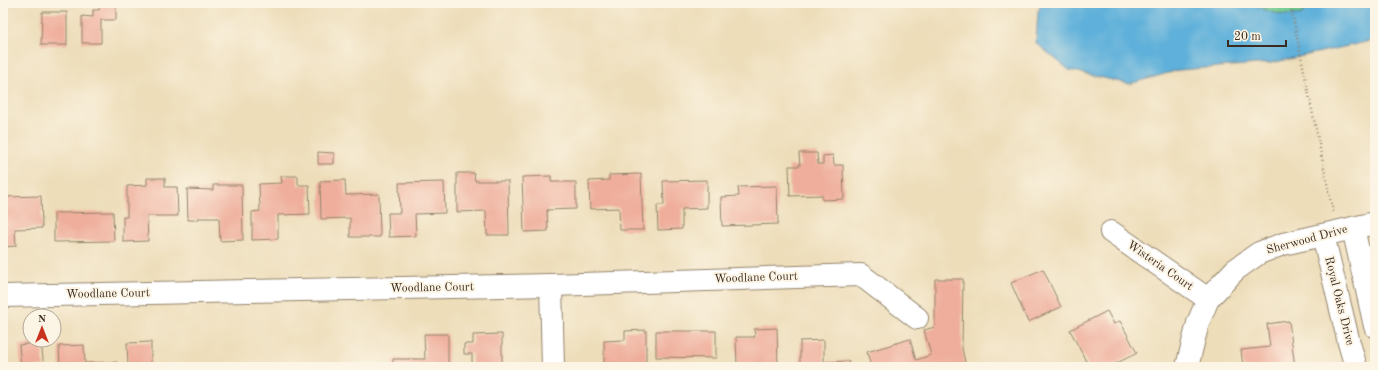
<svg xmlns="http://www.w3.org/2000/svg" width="1378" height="370" font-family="'Old Standard TT',serif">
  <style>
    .green { fill: #75cc91; stroke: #587b58 }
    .water { fill: #5fb0da; stroke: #4d6d7c }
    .building { fill: #efae9b }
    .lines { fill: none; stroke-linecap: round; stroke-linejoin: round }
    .minor-casing { stroke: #94846c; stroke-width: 24 }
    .path { stroke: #94846c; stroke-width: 2.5; stroke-dasharray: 1 3; stroke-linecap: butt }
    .minor { stroke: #fff; stroke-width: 22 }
    .labels { text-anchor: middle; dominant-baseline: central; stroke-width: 4; stroke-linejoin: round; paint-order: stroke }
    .street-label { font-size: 12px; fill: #3b2a1e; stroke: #fcf5e5 }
  </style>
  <rect width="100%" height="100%" fill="#fcf5e5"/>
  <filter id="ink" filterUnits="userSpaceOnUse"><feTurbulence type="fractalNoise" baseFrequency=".025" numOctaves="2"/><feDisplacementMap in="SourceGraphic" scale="8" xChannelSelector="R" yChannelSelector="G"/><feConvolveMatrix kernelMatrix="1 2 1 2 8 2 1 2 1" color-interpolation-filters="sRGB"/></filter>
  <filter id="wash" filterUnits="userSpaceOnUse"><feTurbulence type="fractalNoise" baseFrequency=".012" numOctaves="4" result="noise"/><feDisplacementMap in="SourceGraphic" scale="16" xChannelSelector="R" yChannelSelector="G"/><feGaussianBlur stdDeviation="0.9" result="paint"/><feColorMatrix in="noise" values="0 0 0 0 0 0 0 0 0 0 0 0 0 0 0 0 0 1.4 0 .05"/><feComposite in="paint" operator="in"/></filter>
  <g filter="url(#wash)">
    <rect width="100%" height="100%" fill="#edddb9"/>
    <path class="green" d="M1253 3H1310L1302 14C1284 17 1268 13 1253 3Z"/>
    <path class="water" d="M1042 3H1253C1268 13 1284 17 1302 14L1310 3H1375V40L1271 63 1179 70 1129 84 1069 70 1036 43 1038 11Z"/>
    <g id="blocks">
      <g class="building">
        <polygon points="99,3 157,3 157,6 116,5 116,20 101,20 101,43 82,43 82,16 93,17 93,10 99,10"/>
        <polygon points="42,12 67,12 67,45 41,45"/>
        <polygon points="318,152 334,153 334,164 318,164"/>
        <polygon points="799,153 817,153 818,164 823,164 823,156 833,155 834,165 843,165 844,199 822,200 822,195 790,196 789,166 800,166"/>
        <polygon points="457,173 474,173 475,181 508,181 509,235 487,235 486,211 457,212"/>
        <polygon points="641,174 643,230 620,230 619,208 590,209 589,181 609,180 609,175"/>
        <polygon points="281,176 298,176 298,185 309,185 310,214 278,215 278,239 252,240 252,212 260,211 259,184 282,183"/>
        <polygon points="551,176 551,182 576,182 576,209 547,210 548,231 524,232 522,177"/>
        <polygon points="147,178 165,178 165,187 177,187 178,216 147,216 148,241 123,242 123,217 127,217 127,186 147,185"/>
        <polygon points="345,180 346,195 379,194 380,237 350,237 350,218 321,219 320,181"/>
        <polygon points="707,180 707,208 682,209 682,229 658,230 657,205 664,205 663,181"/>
        <polygon points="444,182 445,213 415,214 416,236 389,237 388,213 400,213 399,183"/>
        <polygon points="213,185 242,185 243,240 220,241 219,218 198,218 198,220 188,220 187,189 213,190"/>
        <polygon points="777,186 778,224 722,226 721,197 739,196 738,187"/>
        <polygon points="41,196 42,228 15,229 16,246 3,247 3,197"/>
        <polygon points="113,212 114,241 54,242 54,213"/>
        <polygon points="1043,269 1061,307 1028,322 1011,283"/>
        <polygon points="935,279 963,279 962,348 966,367 871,367 867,352 910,339 916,360 931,355 924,330 935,327"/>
        <polygon points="1107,311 1114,324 1120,321 1137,353 1109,367 1089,367 1070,330"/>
        <polygon points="1289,321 1295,367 1243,367 1241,350 1270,347 1267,324"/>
        <polygon points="777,328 778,367 737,367 736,337 755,337 754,329"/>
        <polygon points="646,330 646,367 604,367 604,341 625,340 625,331"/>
        <polygon points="656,331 716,331 716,358 656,357"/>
        <polygon points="424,334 448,334 448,367 393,367 393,359 425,359"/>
        <polygon points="502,334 502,367 472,367 472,354 464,354 464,344 473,344 473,335"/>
        <polygon points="824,340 824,362 849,361 849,367 800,367 800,341"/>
        <polygon points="41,342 44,367 21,367 19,345"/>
        <polygon points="151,342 151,365 182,364 182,367 128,367 127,343"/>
        <polygon points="84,345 85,363 117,362 117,367 60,367 59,346"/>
      </g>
    </g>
  </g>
  <g filter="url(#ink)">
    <use href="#blocks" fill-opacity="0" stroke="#94846c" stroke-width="1"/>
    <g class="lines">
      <defs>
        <g id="minor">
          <polyline points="1353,228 1375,326"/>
          <polyline points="1111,232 1208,299"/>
          <polyline points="1323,235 1349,343 1356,367"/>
          <polyline points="551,285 553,367"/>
          <polyline points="3,296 551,285 861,275 917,318"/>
          <polyline points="1187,367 1198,323 1208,299 1235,270 1259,253 1283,244 1375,223"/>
        </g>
      </defs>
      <use href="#minor" class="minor-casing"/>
      <polyline class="path" points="1290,3 1333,212"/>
      <use href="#minor" class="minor"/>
    </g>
  </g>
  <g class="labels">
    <g class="street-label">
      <text transform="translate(1307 240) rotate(-15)">Sherwood Drive</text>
      <text transform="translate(1160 266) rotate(35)">Wisteria Court</text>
      <text transform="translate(756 278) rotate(-2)">Woodlane Court</text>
      <text transform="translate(432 288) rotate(-1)">Woodlane Court</text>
      <text transform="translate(108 294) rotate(-1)">Woodlane Court</text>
      <text transform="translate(1339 301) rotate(76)">Royal Oaks Drive</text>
    </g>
  </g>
  <rect width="1378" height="370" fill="none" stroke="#fcf5e5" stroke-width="16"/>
  <g transform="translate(42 328)"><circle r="19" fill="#fcf5e5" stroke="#afa495"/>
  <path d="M0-3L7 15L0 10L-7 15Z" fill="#c8321e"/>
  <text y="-6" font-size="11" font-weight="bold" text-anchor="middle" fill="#3b2a1e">N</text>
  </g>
  <path d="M1228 40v6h58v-6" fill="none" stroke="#3b2a1e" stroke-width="2"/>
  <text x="1234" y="40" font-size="12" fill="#3b2a1e" stroke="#fcf5e5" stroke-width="3" paint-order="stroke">20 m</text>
</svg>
